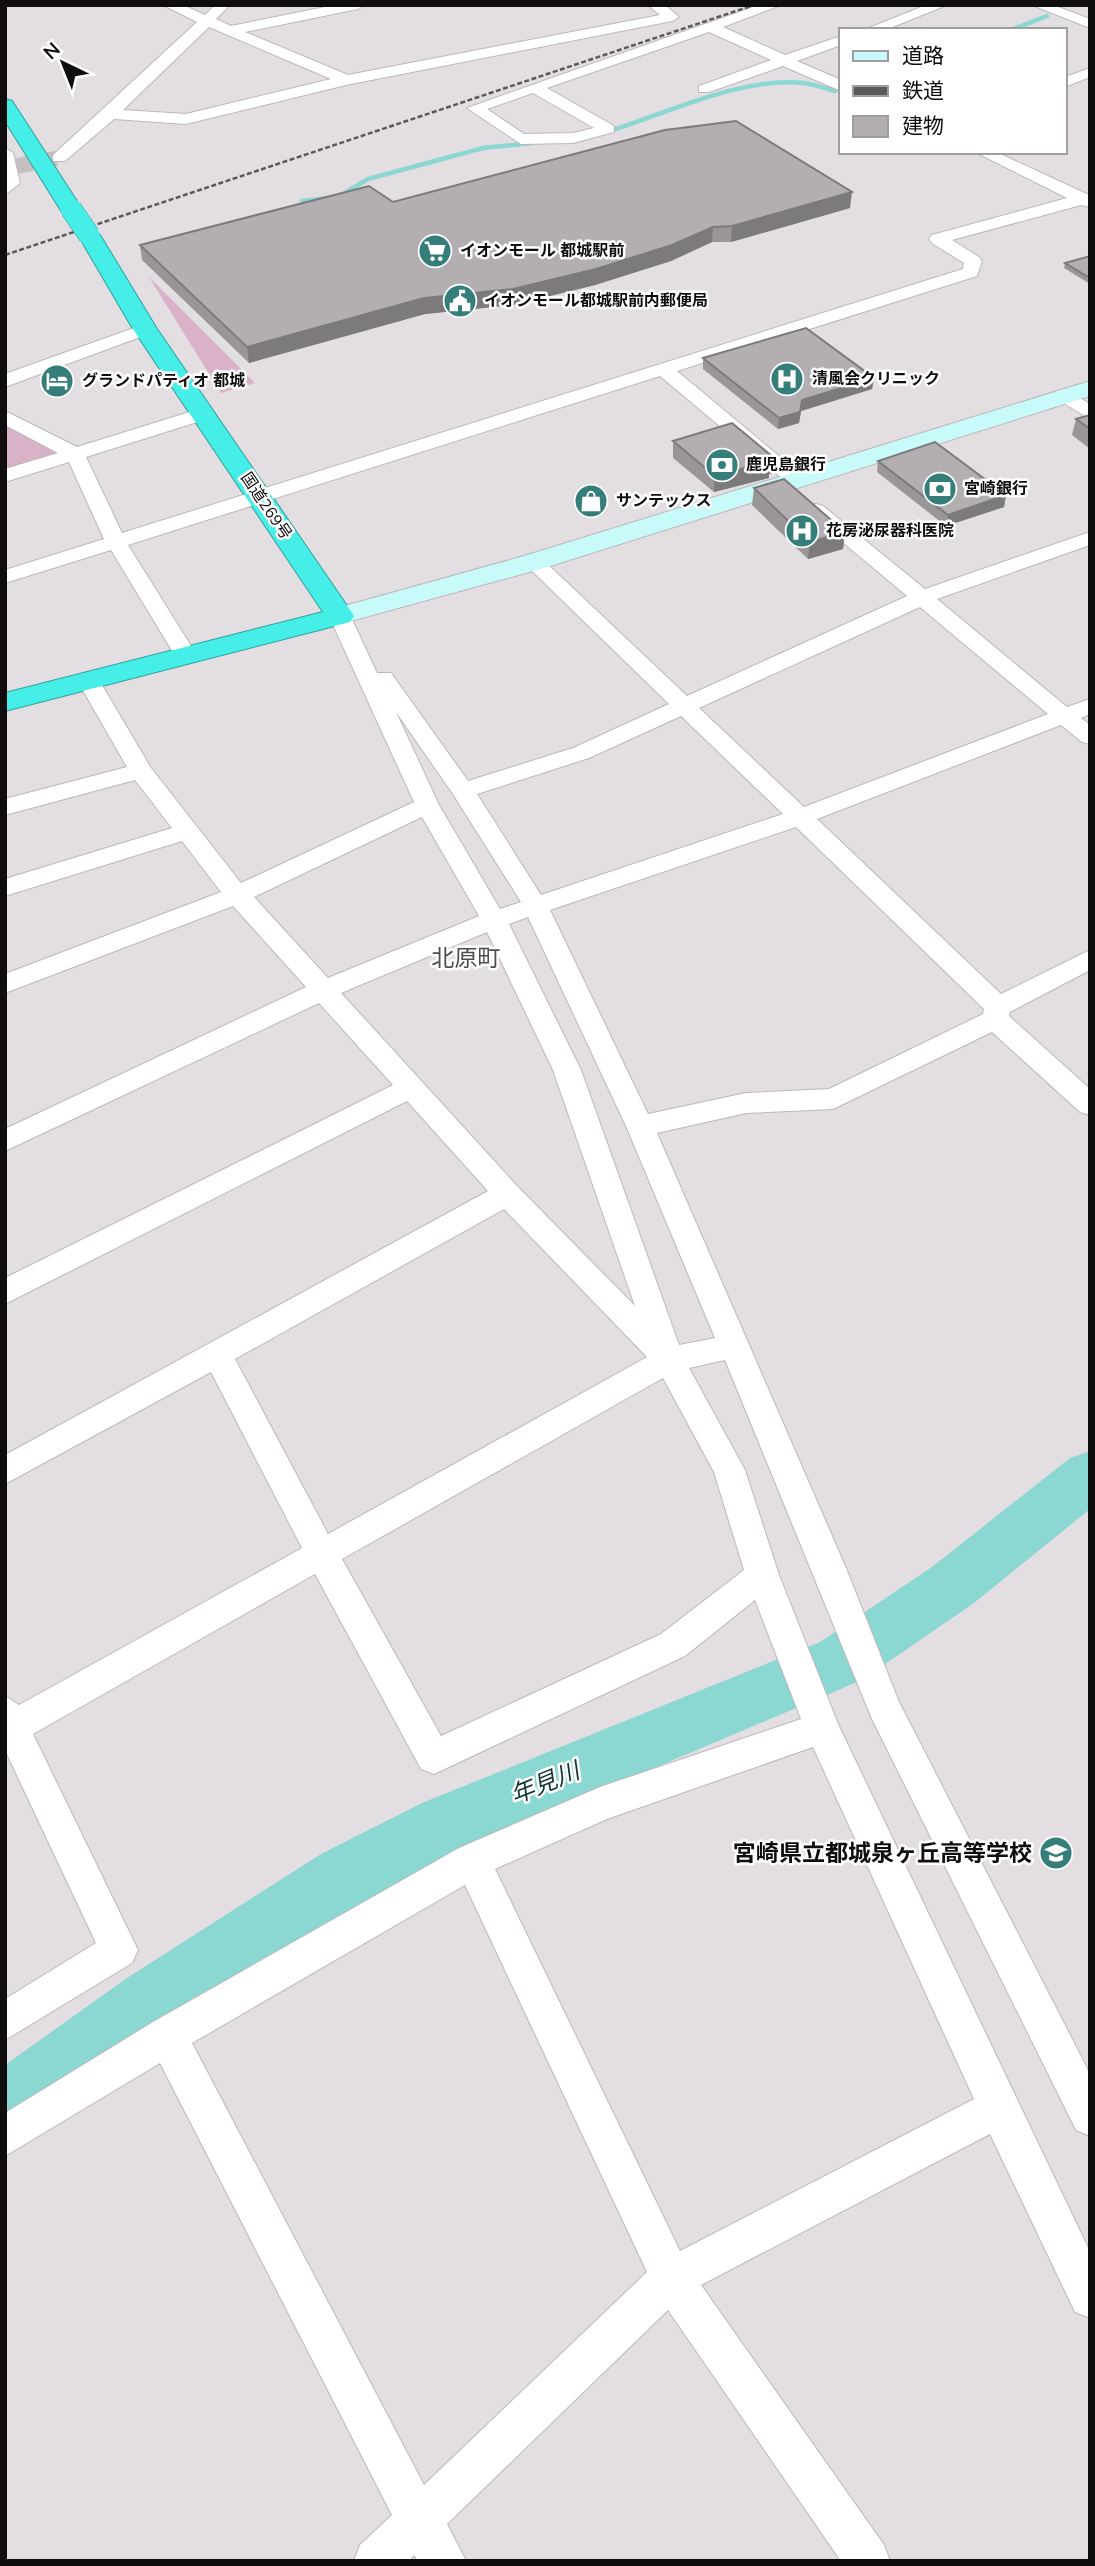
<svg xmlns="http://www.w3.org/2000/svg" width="1095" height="2566" font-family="'Nunito Sans','Noto Sans JP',sans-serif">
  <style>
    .green { fill: #d9b1c9 }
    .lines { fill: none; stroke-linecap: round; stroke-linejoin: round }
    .stream { stroke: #8bd7d2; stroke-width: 4.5 }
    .river { fill: #8bd7d2; fill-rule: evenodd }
    .street-tunnel { stroke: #c3bfc1; stroke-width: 16; stroke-dasharray: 16 8; stroke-linecap: butt }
    .street-casing { stroke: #bcb7ba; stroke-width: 2 }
    .secondary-casing { stroke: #bcb7ba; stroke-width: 2 }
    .highway-casing { stroke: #32a09c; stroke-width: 2 }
    .street { fill: #fff; fill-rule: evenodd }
    .secondary { fill: #c7faf8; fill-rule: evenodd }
    .highway { fill: #45efe8; fill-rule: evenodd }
    .rail { stroke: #5c595b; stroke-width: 2.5; stroke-dasharray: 5 2.5; stroke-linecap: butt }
    .highway-bridge-casing { stroke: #32a09c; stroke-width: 22; stroke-linecap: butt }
    .highway-bridge { stroke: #45efe8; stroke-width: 21 }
    .wall { fill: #9a9698 }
    .shaded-wall { fill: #7d7a7c }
    .building { fill: #b3aeb1; stroke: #7d7a7c; stroke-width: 2 }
    .labels { text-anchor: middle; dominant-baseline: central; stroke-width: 5; stroke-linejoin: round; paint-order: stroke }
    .far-poi-label { font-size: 16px; font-weight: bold; fill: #0f0d0e; stroke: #fff; text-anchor: start }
    .far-street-label { font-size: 16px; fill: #0f0d0e; stroke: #fff }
    .quarter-label { font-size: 23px; fill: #4f4b4e; stroke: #fff }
    .near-poi-label { font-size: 23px; font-weight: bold; fill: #0f0d0e; stroke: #fff; text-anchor: end }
    .near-water-label { font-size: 24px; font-style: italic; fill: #103534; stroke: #fff }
  </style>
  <rect width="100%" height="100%" fill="#e3dee1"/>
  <g class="green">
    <polygon points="149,277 255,383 221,393"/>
    <polygon points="5,417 75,454 5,476"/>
  </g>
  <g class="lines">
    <g class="stream">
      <polyline points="1011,30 1047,16"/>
      <path d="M574 141C647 125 729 76 803 83 814 84 825 88 835 91"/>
      <polyline points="302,201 338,197 368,179 483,148 532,143"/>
    </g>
    <polygon class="river" points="1090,1451 1090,1509 974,1603 862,1680 468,1847 367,1900 175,2026 30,2133 5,2143 5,2065 127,1978 321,1854 422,1803 820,1642 932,1567 1070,1458"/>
    <polyline class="street-tunnel" points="17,166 59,158"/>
    <defs>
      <g id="street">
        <path d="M163 5H183L205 15 215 5H230L216 19 231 26 335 5H365L358 9 245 32 348 75 660 15 648 5H665L679 17 672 21 346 85 186 124 114 119 65 161H53V155L197 22ZM209 27 331 79 186 114 123 110Z"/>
        <path d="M759 5H781L723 27 785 55 841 36V45L797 61 841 80V91L783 66 709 92H699V86L771 60 709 32 547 88 614 126V132L573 143 521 144 467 108ZM533 93 594 128 573 133 524 134 487 109Z"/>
        <polygon points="926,5 947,5 885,30 864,30"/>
        <polygon points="1032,5 1053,5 1090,19 1090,28"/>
        <polygon points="1090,68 1090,77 1065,87 1065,77"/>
        <polygon points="5,148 13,153 20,183 5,195"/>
        <polygon points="975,152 996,152 1089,195 1090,207 1081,205 952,240 979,257 982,261 977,276 677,371 804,477 807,481 804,485 790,485 660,376 128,545 196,654 193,659 177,659 111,550 5,583 5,570 104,539 69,462 5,482 5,469 58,453 5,425 5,411 77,447 196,410 210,410 213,414 210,418 86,457 122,533 963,269 964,263 932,243 929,239 932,235 1067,198"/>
        <polygon points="145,324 151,325 154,329 151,333 5,387 5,374"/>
        <polygon points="1064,389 1090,404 1090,419 1057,399 1054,395 1057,391"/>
        <path d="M816 504 823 506 925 589 1090 532V545L937 599 1067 707 1090 699V714L1081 718 1090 725V744L1082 742 1061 725 817 819 1001 994 1090 950V970L1010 1012 1009 1016 1090 1089V1115L1080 1112 992 1032 833 1109 746 1113 657 1133 846 1568 899 1702 1090 2074V2136L1076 2130 872 1719 725 1360 689 1368 745 1470 779 1575 838 1724 1090 2252V2318L1075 2312 990 2134 701 2285 884 2545 890 2561H841L668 2310 447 2524 466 2561H418L414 2555 409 2561H354L360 2545 392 2515 160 2063 5 2156V2113L153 2022 459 1848 600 1787 801 1719 755 1600 685 1656 434 1774 421 1769 315 1574 33 1734 138 1950 132 1963 5 2040V1999L96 1943 5 1750V1696L19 1705 302 1548 211 1372 5 1484V1455L488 1191 407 1101 5 1304V1278L393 1085 319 1003 5 1151V1129L306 987 233 906 5 993V974L221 892 182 841 5 896V879L172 828 135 780 5 815V799L127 767 77 680 88 673 96 675 151 768 241 883 414 802 329 616 332 611H348L377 673H391L468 781 573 748 669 704 527 566 523 562 527 558H541L687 696 907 596 809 514 806 510 809 506ZM920 607 1048 714 804 807 699 708ZM396 712 453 794 521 902 500 909 439 805ZM681 716 783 814 541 895 477 794 589 758ZM422 817 479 916 328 978 254 897ZM796 827 984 1009 983 1014 829 1089 746 1093 648 1114 550 910ZM528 917 626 1126 715 1338 679 1345 581 1070 509 924ZM487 932 553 1070 635 1306 517 1186 341 993ZM504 1209 647 1357 328 1534 235 1359ZM663 1378 714 1472 744 1570 661 1634 441 1736 342 1559ZM813 1747 974 2099 680 2251 495 1869 607 1819ZM465 1885 647 2272 424 2485 192 2043Z"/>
      </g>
      <polygon id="secondary" points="1090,381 1090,396 544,568 340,624 330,622 326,616 330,610 524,556"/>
      <g id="highway">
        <polygon points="5,99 12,101 82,209 79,214 63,214 60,209 5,121"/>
        <polygon points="89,228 100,235 157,329 354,616 350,622 5,711 5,693 323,612 133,329 78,235"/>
      </g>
    </defs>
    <use href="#street" class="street-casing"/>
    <use href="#secondary" class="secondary-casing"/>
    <use href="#highway" class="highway-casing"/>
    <use href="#street" class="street"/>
    <use href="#secondary" class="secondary"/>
    <use href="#highway" class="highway"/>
    <polyline class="rail" points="5,255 754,5"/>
    <defs>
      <polyline id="highway-bridge" points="71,209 89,235"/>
    </defs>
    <use href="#highway-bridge" class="highway-bridge-casing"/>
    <use href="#highway-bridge" class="highway-bridge"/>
  </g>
  <g class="wall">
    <polygon points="393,202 850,208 731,242 712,242 671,261 595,285 513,305 425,314 249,363 142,260 140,245"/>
    <polygon points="1090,256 1090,284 1064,268 1065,263"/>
    <polygon points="703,358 874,378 872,389 801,411 799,423 778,429 703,369"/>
    <polygon points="1090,415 1090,449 1072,435 1076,419"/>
    <polygon points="673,441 773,457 771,474 769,474 769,478 714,492 673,458"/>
    <polygon points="878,461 1006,495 1004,507 946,526 877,472"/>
    <polygon points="754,488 845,532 843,549 808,559 752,505"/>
  </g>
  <g class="shaded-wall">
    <polygon points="852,192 850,208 731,242 732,226"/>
    <polygon points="713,227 712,242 671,261 595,285 513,305 425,314 249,363 247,347 424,298"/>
    <polygon points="874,378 872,389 801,411 799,423 778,429 779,418 802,400"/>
    <polygon points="773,457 771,474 769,474 769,478 714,492 715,476"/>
    <polygon points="1006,495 1004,507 946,526 948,515"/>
    <polygon points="845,532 843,549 808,559 810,542"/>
  </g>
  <g class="building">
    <polygon points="736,121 852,192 732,226 713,227 672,245 596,269 513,289 424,298 247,347 140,245 369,186 393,202 665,130"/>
    <polygon points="1090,256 1090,278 1065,263"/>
    <polygon points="806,328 874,378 802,400 800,412 779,418 703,358"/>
    <polygon points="1090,415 1090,429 1076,419"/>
    <polygon points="732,423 773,457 768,459 770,461 715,476 673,441"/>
    <polygon points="935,442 1006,495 948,515 878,461"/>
    <polygon points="784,479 845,532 810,542 754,488"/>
  </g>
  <defs>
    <symbol id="supermarket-disc" viewBox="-11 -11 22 22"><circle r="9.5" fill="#357e7a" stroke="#fff"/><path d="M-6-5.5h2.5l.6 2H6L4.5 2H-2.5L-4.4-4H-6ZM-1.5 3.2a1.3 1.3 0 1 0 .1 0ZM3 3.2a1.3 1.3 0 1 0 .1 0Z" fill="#fff"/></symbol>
    <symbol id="civic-disc" viewBox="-11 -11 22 22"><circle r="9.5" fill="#357e7a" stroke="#fff"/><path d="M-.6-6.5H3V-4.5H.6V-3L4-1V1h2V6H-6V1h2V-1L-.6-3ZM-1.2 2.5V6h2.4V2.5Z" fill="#fff"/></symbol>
    <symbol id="hospital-disc" viewBox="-11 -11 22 22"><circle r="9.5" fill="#357e7a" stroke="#fff"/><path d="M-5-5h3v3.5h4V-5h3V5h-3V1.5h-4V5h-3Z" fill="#fff"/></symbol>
    <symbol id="hotel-disc" viewBox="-11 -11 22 22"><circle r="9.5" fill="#357e7a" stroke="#fff"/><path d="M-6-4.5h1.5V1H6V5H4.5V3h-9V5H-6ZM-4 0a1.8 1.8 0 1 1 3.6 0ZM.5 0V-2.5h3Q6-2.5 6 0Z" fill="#fff"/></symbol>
    <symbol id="bank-disc" viewBox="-11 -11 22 22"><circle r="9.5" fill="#357e7a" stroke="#fff"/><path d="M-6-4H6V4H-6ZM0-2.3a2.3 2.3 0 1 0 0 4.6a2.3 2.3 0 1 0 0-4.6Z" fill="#fff"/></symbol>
    <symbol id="shop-disc" viewBox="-11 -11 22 22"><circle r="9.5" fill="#357e7a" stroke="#fff"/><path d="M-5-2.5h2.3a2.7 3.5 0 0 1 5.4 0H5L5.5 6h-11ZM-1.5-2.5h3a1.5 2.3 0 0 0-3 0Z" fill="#fff"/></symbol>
    <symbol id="school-disc" viewBox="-11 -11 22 22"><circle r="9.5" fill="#357e7a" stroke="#fff"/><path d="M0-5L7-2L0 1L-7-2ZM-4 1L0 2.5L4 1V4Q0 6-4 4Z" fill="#fff"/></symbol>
  </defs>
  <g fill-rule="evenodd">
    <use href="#supermarket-disc" x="416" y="232" width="38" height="38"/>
    <use href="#civic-disc" x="441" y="282" width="38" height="38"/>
    <use href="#hospital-disc" x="768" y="360" width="38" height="38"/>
    <use href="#hotel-disc" x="38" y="362" width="38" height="38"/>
    <use href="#bank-disc" x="703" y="446" width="38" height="38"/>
    <use href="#bank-disc" x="921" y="470" width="38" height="38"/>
    <use href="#shop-disc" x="572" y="482" width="38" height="38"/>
    <use href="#hospital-disc" x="783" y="512" width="38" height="38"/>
    <use href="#school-disc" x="1037" y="1834" width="38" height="38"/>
  </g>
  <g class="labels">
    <g class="far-poi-label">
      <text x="460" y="251">イオンモール 都城駅前</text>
      <text x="484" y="301">イオンモール都城駅前内郵便局</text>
      <text x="812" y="379">清風会クリニック</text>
      <text x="82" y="381">グランドパティオ 都城</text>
      <text x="746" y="465">鹿児島銀行</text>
      <text x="964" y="489">宮崎銀行</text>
      <text x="616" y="501">サンテックス</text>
      <text x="826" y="531">花房泌尿器科医院</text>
    </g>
    <g class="far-street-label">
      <text transform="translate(266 506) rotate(56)">国道269号</text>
    </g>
    <g class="quarter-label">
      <text x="466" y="958">北原町</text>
    </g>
    <g class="near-poi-label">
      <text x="1032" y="1853">宮崎県立都城泉ヶ丘高等学校</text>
    </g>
    <g class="near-water-label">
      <text transform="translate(545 1783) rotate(-22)">年見川</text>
    </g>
  </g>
  <rect width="1095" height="2566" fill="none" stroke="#0f0d0e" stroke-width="14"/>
  <rect x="839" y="28" width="228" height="126" fill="#ffffff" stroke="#9f9e9f" stroke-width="2"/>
  <rect x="853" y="51" width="35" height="10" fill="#c7faf8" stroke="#9f9e9f" stroke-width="2"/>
  <text x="902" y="63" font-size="21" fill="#0f0d0e">道路</text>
  <rect x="853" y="86" width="35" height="10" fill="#5c595b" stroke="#9f9e9f" stroke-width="2"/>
  <text x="902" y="98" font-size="21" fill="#0f0d0e">鉄道</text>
  <rect x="853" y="116" width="35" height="21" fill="#b3aeb1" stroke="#9f9e9f" stroke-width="2"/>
  <text x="902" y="133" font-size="21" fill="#0f0d0e">建物</text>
  <g transform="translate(63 63) rotate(317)" stroke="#ffffff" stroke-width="5" paint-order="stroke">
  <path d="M0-5L12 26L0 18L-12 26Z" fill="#0f0d0e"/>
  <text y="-10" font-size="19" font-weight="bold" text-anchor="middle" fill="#0f0d0e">N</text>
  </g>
</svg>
